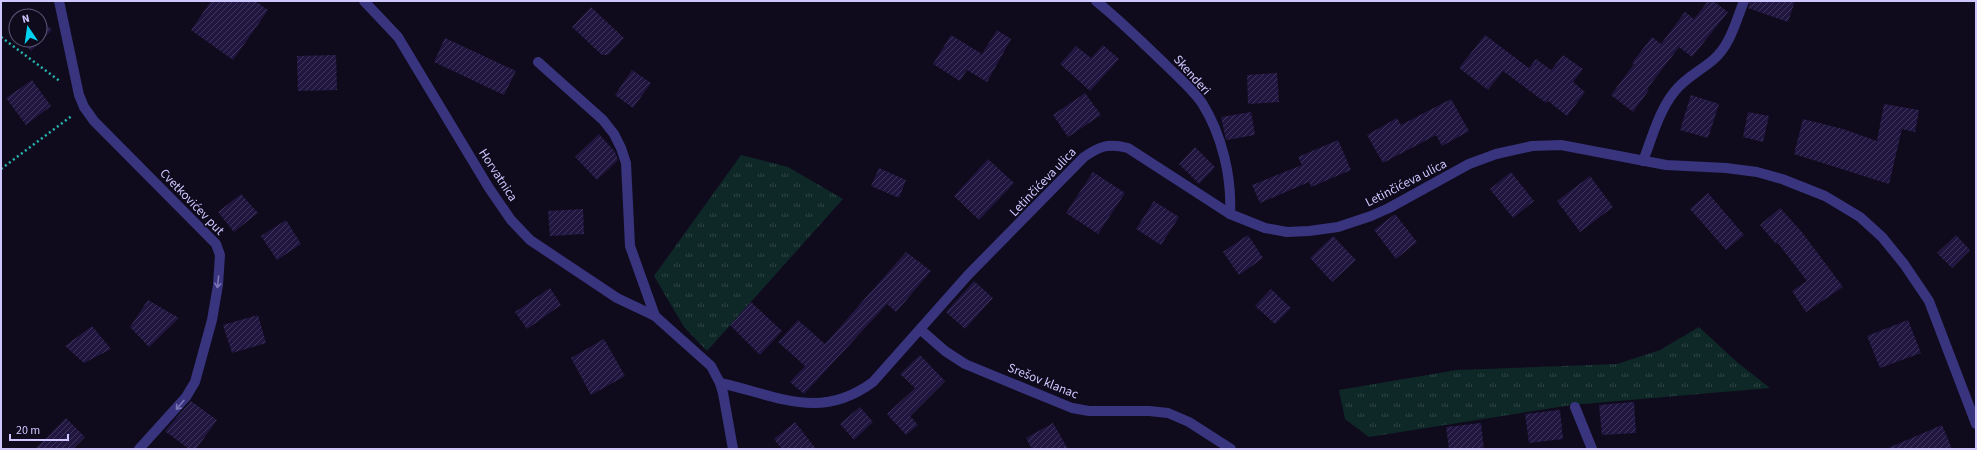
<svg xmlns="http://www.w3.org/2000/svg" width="1977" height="450" font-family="'Source Sans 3',sans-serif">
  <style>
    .grass { fill: url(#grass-tufts) }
    .building { fill: url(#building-hatch) }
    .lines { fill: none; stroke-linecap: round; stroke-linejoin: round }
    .path { stroke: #29b1ad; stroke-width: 2.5; stroke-dasharray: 2 3; stroke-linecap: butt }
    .minor { stroke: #39347e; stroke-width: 10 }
    .oneway { stroke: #7c76b8 }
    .labels { text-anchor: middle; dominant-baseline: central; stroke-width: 3; stroke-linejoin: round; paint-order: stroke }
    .street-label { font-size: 13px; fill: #cfc7ff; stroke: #0f0b1d }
  </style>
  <defs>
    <pattern id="grass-tufts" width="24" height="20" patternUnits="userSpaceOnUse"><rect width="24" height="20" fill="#0e2727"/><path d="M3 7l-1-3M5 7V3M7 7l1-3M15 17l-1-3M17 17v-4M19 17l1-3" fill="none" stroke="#304547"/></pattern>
    <pattern id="building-hatch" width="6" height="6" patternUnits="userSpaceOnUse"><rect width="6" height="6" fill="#20163f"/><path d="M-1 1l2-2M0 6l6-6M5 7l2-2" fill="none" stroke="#3f365c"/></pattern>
  </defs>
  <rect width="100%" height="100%" fill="#0f0b1d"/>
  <g class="grass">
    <polygon points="741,155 788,167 843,199 707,351 684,327 654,276"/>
    <polygon points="1699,327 1738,363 1770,388 1571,405 1369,437 1345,419 1339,390 1457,370 1617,364 1660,350"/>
  </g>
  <g class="building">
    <polygon points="211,1 255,1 268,10 233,60 191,30"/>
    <polygon points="1708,1 1713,1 1728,12 1692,57 1679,47 1647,89 1649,90 1633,112 1611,95 1634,64 1632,63 1652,37 1661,44 1685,12 1694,19"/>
    <polygon points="1750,1 1795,1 1788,22 1748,8"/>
    <polygon points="591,7 624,38 608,55 602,55 572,27"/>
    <polygon points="31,8 38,16 22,16 25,13"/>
    <polygon points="40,18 52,30 31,51 21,40 40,40"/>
    <polygon points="997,30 1011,39 987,82 967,70 960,81 933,64 951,35 982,54"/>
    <polygon points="1485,35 1529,68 1536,59 1551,70 1563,55 1583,69 1573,82 1585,92 1567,116 1548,101 1546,103 1503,71 1488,90 1459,68"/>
    <polygon points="445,38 516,71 504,95 434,62"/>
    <polygon points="1103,45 1119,59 1090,91 1060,64 1076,46 1091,58"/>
    <polygon points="336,55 337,90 298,91 297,56"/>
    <polygon points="632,70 651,83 633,108 615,95"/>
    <polygon points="1277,73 1279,102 1248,104 1247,75"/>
    <polygon points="32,80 51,106 26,125 6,98"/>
    <polygon points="1085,93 1101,115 1068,137 1053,115"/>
    <polygon points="1691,95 1719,104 1708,138 1680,130"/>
    <polygon points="1451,99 1469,131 1442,146 1436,135 1383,163 1367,135 1397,118 1401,125"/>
    <polygon points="1884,104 1919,110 1915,132 1902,129 1889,184 1794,154 1803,119 1843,129 1877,141"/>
    <polygon points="1251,112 1255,135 1226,140 1221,117"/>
    <polygon points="1748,112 1769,116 1763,142 1743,137"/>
    <polygon points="599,134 615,152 618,160 597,180 575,157"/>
    <polygon points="1338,140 1351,170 1311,187 1309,182 1260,203 1252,185 1302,165 1298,157"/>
    <polygon points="1195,147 1215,167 1199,184 1179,164"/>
    <polygon points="988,159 1014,183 979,220 954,196"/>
    <polygon points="879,168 906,180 899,198 871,186"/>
    <polygon points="1093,172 1125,193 1098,234 1066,213"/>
    <polygon points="1511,172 1534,201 1513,218 1490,189"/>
    <polygon points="1590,176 1613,207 1580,232 1557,201"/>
    <polygon points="1708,193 1744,235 1726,250 1690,209"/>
    <polygon points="241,194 258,213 234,232 218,212"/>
    <polygon points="1154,201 1179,217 1161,245 1136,229"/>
    <polygon points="1780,208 1801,231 1843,287 1806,312 1792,291 1807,281 1777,242 1776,244 1760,225"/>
    <polygon points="583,209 584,234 550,236 548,211"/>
    <polygon points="1395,214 1417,242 1396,259 1374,230"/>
    <polygon points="286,220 301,244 277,260 261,236"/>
    <polygon points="1248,235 1263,258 1239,275 1223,252"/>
    <polygon points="1956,235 1970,250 1952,268 1937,253"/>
    <polygon points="1333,236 1356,260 1332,282 1310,258"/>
    <polygon points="906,252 931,271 896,312 887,304 804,394 790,382 805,366 778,342 798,320 825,344"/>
    <polygon points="974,281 993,298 965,329 946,312"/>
    <polygon points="550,288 561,305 527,329 515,312"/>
    <polygon points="1271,289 1291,308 1275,324 1255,306"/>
    <polygon points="148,300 179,318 149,347 130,327"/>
    <polygon points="751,302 782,331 760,355 730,325"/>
    <polygon points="258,315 266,343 232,353 223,325"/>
    <polygon points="1908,320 1921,353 1880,368 1867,336"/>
    <polygon points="92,326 111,349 84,363 65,346"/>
    <polygon points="604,339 625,376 591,395 571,358"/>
    <polygon points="920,355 945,381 910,416 918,425 906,435 887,414 915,388 900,374"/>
    <polygon points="191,401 217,420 196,449 189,449 165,431"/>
    <polygon points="1634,402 1636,433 1602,435 1599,405"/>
    <polygon points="860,407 873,422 854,440 840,424"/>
    <polygon points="1560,410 1563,439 1529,443 1525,414"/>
    <polygon points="66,418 85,437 73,449 35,449"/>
    <polygon points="795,422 816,449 782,449 774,439"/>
    <polygon points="1053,423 1068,449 1032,449 1026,438"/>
    <polygon points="1481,423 1484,449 1449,449 1446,427"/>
    <polygon points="1942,425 1952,449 1886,449"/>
  </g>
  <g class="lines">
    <g class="path">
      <polyline points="1,37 61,82"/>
      <polyline points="1,169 73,115"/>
    </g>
    <g class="minor">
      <polyline points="59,1 79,95 84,107 94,121 216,244 220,255 218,285 212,320 195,382 186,397 139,449"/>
      <polyline points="364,1 398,37 489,188 511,220 530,240 617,298 655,316 711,366 720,383 723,393 733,449"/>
      <path d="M1096 1C1121 21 1143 43 1166 65 1178 77 1192 89 1202 103 1222 135 1232 177 1230 214"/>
      <polyline points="538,62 603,120 614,134 621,148 626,163 630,246 655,316"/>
      <path d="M1643 161C1652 138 1659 110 1675 91 1685 78 1700 71 1713 60 1730 46 1736 21 1744 1"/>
      <polyline points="921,330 945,351 965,364 1072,408 1089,411 1149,411 1168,413 1189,422 1231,449"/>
      <path d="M720 383C777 395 819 422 873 382L968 275 1084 157C1100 146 1108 143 1128 148L1230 214 1265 228 1287 232 1309 231 1338 227 1371 216 1389 208 1469 164 1496 154 1532 146 1561 145 1666 165 1726 168 1757 172 1782 179 1825 196 1860 217 1882 237 1904 264 1929 301 1976 424"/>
      <polyline points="1575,407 1592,449"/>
    </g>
  </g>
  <defs><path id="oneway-shaft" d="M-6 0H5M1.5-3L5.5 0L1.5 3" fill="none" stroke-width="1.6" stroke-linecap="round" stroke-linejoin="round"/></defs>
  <g class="oneway">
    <use href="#oneway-shaft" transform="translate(218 282) rotate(96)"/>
    <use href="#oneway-shaft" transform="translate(180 405) rotate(130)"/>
  </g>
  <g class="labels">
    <g class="street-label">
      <text transform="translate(1192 75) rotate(48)">Skenderi</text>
      <text transform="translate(498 175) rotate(57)">Horvatnica</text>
      <text transform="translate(1043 182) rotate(-46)">Letinčićeva ulica</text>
      <text transform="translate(1406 183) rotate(-27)">Letinčićeva ulica</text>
      <text transform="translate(192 202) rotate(46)">Cvetkovićev put</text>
      <text transform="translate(1043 381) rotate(22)">Srešov klanac</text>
    </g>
  </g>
  <rect width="1977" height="450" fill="none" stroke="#cfc7ff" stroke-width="4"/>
  <g transform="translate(28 28) rotate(347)"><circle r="19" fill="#0f0b1d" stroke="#5c5677"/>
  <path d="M0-3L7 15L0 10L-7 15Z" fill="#00d3f2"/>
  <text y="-6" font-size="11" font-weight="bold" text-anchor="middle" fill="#cfc7ff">N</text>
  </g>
  <path d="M10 434v6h58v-6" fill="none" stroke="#cfc7ff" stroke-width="2"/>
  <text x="16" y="434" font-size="12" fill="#cfc7ff" stroke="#0f0b1d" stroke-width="3" paint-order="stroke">20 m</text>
</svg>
